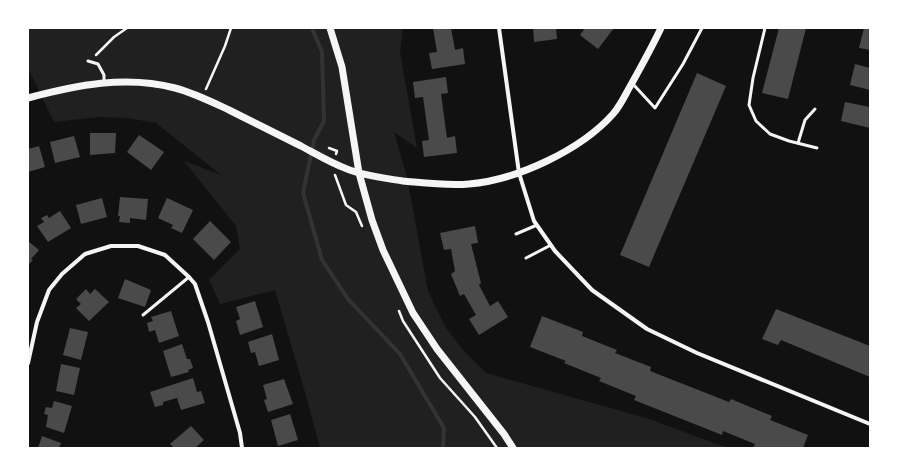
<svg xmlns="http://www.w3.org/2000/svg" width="898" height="476" font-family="Overpass,sans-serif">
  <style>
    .green { fill: #202020 }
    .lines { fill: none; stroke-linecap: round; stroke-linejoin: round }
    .stream { stroke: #333; stroke-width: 4 }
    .building { fill: #4a4a4a }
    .path { stroke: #f5f5f5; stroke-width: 2.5 }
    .service { stroke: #f5f5f5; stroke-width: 3 }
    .minor { stroke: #f5f5f5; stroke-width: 4 }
    .tertiary { stroke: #f5f5f5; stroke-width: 7 }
  </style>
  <rect width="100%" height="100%" fill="#111"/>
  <polygon class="green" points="28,28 403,28 400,52 417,148 394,132 407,177 428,291 446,328 463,350 486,373 646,418 728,448 320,448 307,399 275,290 220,304 209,279 215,274 240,249 236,226 184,161 221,175 156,123 127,118 98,117 54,122 28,68"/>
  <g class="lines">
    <polyline class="stream" points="312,28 322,52 324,121 314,140 303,193 322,260 348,299 400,354 444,428 443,448"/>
  </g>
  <g class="building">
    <polygon points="433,28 451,28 455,50 463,48 465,64 432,69 429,53 437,52"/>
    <polygon points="533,28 556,28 557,39 534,42"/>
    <polygon points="585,28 614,28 598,49 580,35"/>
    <polygon points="779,28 806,28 788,99 762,93"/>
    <polygon points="864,28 870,28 870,50 859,48"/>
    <polygon points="855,64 870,68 870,90 850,85"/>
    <polygon points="697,73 726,86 649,267 620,255"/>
    <polygon points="446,77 448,93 441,94 447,138 455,136 457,153 424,157 422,141 429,140 423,97 415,98 413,82"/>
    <polygon points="845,102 870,107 870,128 841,121"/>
    <polygon points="90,133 116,133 115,153 90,155"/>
    <polygon points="139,135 164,152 151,170 127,152"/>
    <polygon points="74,136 80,157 55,163 50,142"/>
    <polygon points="39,146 45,167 28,172 28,149"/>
    <polygon points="120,197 148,199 146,220 130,218 130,223 119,222 120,216 118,216"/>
    <polygon points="102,198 107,217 81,224 76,205"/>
    <polygon points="167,198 193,210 182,233 171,228 173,225 158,218"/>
    <polygon points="60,211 71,228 48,242 37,226 44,222 41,218 47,215 49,218"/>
    <polygon points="210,221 231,242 214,260 193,239"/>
    <polygon points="475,226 478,243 471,244 481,283 479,285 490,306 498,301 508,317 479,335 469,319 476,315 464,294 460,296 451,274 455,271 451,249 444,250 440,233"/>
    <polygon points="28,241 39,250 31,259 33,260 28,265"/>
    <polygon points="125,279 151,290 145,307 118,298"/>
    <polygon points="86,289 90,294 95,289 109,302 89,321 76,308 81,304 76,299"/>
    <polygon points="255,301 263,327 240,335 236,321 240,319 236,307"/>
    <polygon points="776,309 870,346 870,377 781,340 778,345 762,339"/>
    <polygon points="171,311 179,336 159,343 155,330 149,332 147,323 153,321 151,317"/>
    <polygon points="542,316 583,332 582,336 617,350 615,353 651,367 650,371 729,402 731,399 772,416 770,420 808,435 803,448 753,448 755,444 723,431 722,435 634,400 636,396 599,381 601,378 564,363 566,361 530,347"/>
    <polygon points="70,328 88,332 81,360 63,355"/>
    <polygon points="272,334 279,360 259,366 255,352 251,353 248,342"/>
    <polygon points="182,344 187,359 190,359 193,368 188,370 189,372 171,377 163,351"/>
    <polygon points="61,364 80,368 74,395 56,391"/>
    <polygon points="193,378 197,392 201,391 205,403 181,410 177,398 163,402 163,405 155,407 150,392"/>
    <polygon points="284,379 293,404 268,412 264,400 267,399 263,385"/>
    <polygon points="54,401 72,406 64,433 46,427 48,415 44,414 46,407 52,408"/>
    <polygon points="290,414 298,440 278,446 271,420"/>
    <polygon points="191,426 204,440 195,448 174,448 170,444"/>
    <polygon points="42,436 61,443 59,448 38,448"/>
  </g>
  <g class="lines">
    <g class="path">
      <polyline points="96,55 114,37 127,28"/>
      <polyline points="206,89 225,46 231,28"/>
      <polyline points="329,148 337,151 336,154"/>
      <polyline points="335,175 346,205 356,212 362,226"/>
      <polyline points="399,311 403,321 440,378 475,417 497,448"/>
    </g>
    <g class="service">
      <polyline points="765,28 753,78 749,105 756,121 770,134 789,141 817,148"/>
      <polyline points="88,61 98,64 104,75 104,83"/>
      <polyline points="632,83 655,108 683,64 702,28"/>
      <polyline points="798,143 805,120 815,109"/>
      <polyline points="516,234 537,225"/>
      <polyline points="526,258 551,245"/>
      <polyline points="143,315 189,277"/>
    </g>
    <g class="minor">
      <polyline points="499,28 519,173 534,221 555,251 592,290 647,329 697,353 870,424"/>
      <polyline points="28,363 37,322 49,290 62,274 85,254 111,246 138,246 165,255 189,277 195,284 208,322 240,433 242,448"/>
    </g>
    <g class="tertiary">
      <polyline points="330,28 342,67 359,173 372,220 383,250 413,313 437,349 504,434 513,448"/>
      <path d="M28 98C76 85 126 75 175 88 194 93 212 102 229 110 253 122 277 134 301 146 316 154 331 163 347 169 365 176 384 178 403 181 425 183 447 186 469 184 517 180 581 150 613 114 621 105 626 93 632 83 642 65 652 47 661 28"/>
    </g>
  </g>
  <rect width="898" height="476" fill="none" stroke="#ffffff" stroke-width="58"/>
</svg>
